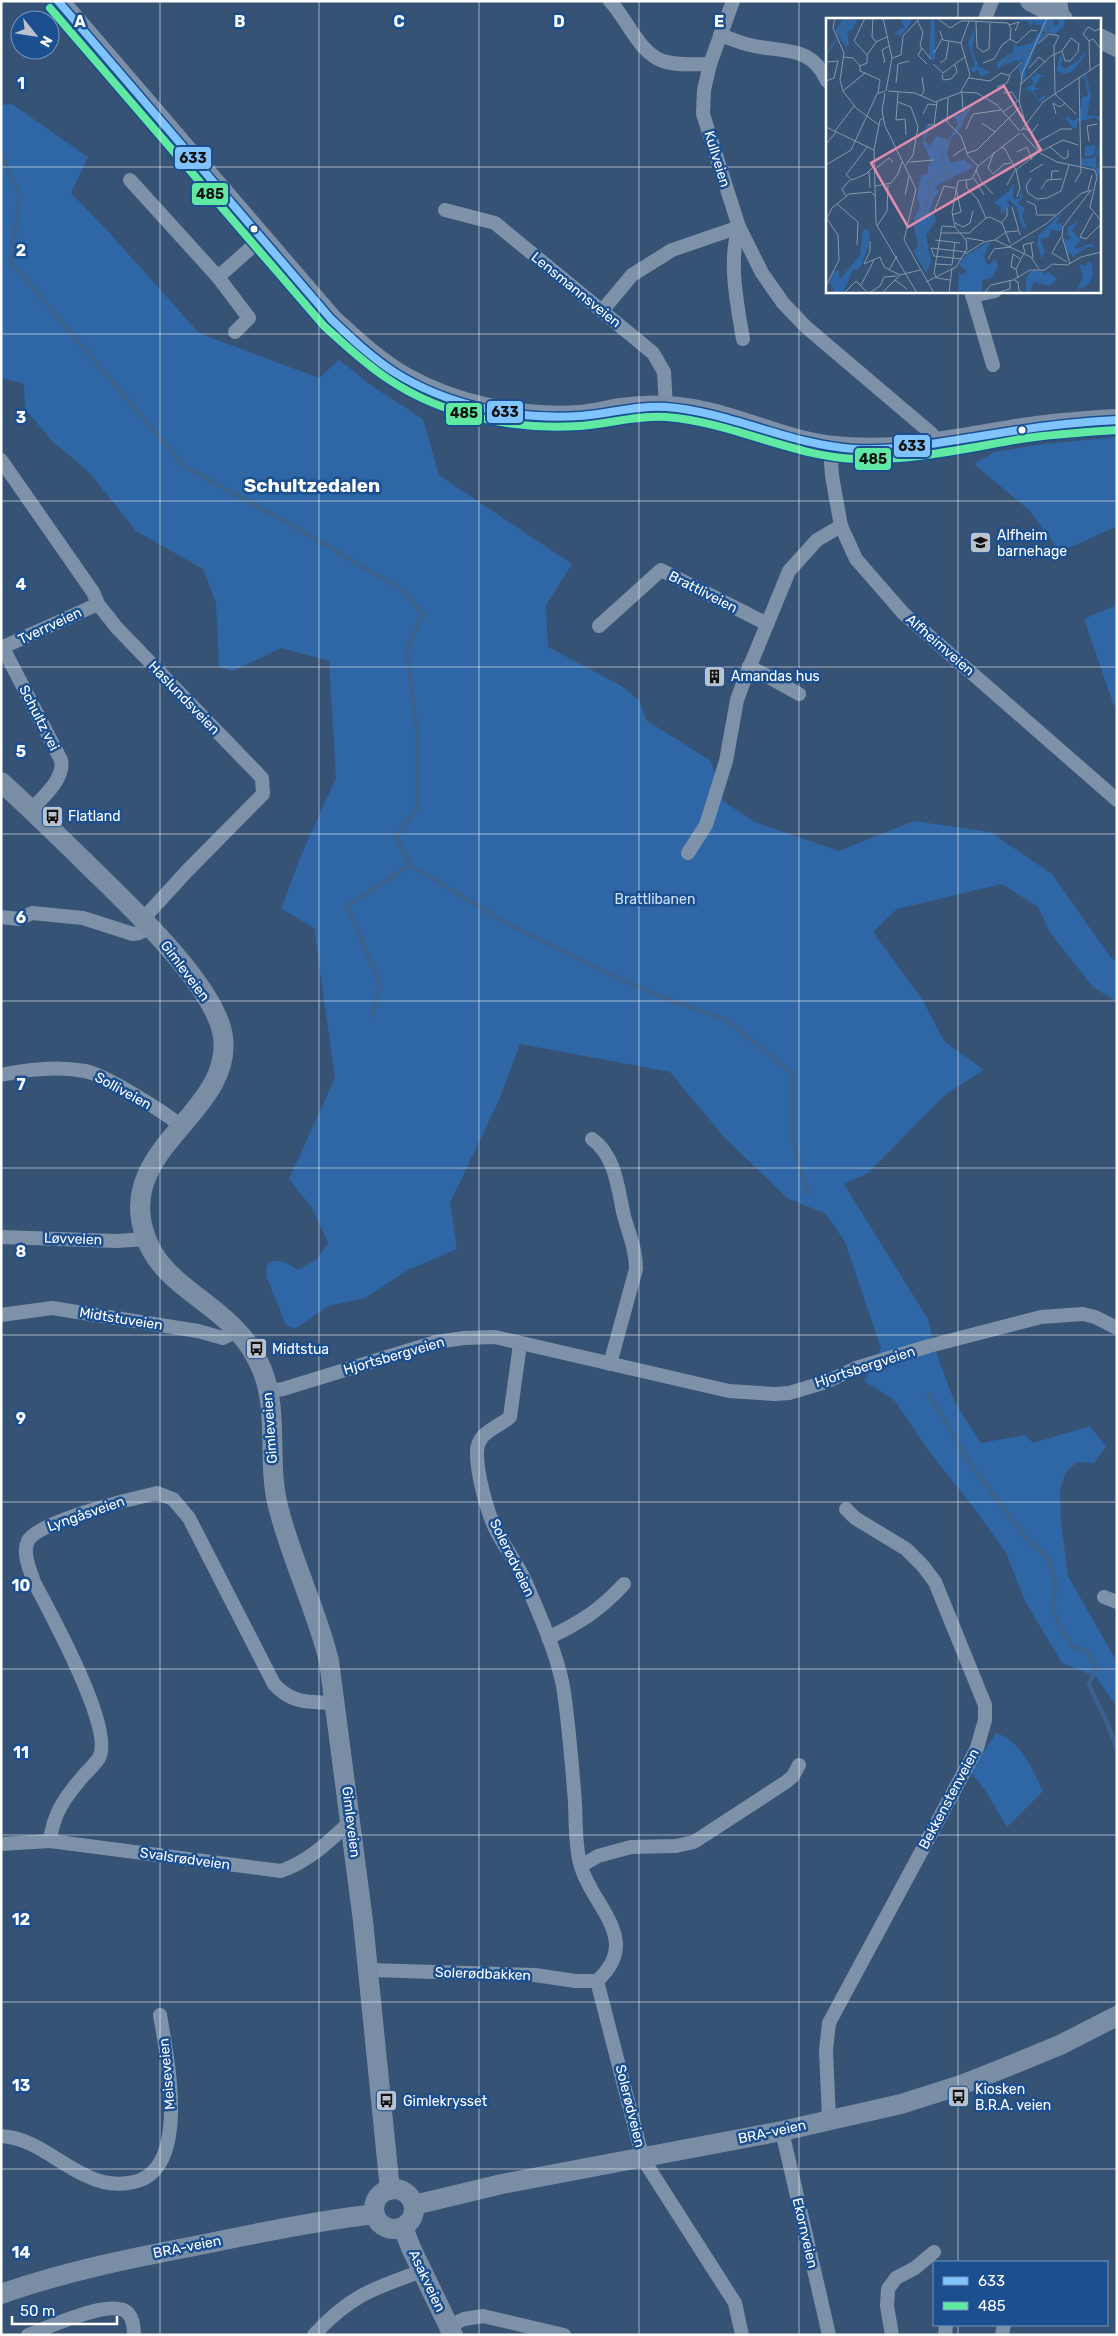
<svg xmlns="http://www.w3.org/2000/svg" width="1118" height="2336" font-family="Rubik,sans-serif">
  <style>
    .green { fill: #2f66a5 }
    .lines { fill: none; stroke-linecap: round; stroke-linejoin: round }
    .stream { stroke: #3b618d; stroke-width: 4.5 }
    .street { stroke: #7d92a8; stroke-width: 14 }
    .secondary { stroke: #798da4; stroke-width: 20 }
    .primary { stroke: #7d8ea7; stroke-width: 22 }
    .bus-1-casing { stroke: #1b4f8f; stroke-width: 11 }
    .bus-2-casing { stroke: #1b4f8f; stroke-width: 11 }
    .bus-1 { stroke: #80c4ff; stroke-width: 8 }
    .bus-2 { stroke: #60e9a3; stroke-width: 8 }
    .grid { fill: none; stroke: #fff; stroke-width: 1; stroke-opacity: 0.55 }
    .bus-dot { fill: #fff; stroke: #1b4f8f; stroke-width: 2 }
    .labels { text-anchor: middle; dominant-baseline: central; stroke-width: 5; stroke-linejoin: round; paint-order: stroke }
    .street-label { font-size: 14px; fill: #fff; stroke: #1b4f8f }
    .poi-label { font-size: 14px; fill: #fff; stroke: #1b4f8f; text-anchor: start }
    .park-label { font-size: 14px; fill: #cfe3fa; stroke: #1b4f8f }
    .district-label { font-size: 19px; font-weight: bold; fill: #fff; stroke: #1b4f8f }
    .inset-river { fill: none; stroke: #3b618d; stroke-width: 2.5 }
    .inset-road { fill: none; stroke: #8697ac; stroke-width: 1 }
    .view { fill: #e08cad; fill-opacity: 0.15; stroke: #e08cad; stroke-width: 2.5 }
    .inset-edge { fill: none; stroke: #fff; stroke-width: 2.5 }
    .grid-label { font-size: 16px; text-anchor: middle; font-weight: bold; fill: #fff; stroke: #1b4f8f; stroke-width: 5; stroke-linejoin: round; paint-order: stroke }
    .line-badge { stroke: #1b4f8f; stroke-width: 2 }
    .pale-badge-label { font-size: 14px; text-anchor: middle; font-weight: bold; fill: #111 }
  </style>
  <rect width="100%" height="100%" fill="#365274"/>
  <g class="green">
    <path d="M12 104 88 157 71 193 107 230 199 333 319 378 339 360 375 388 423 419 439 475 572 564 546 605 548 647 620 685 639 700 646 720 711 761 724 802 755 822 839 851 914 821 990 832 1052 874 1111 958 1117 961V1002L1093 987 1051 934 1038 907 1002 884 897 909 873 932 922 999 944 1041 984 1070 946 1094 868 1173 844 1184 928 1319 937 1355 955 1403 981 1443 1025 1435 1033 1443 1090 1426 1106 1447 1094 1463 1077 1462 1066 1472 1060 1490 1061 1521 1068 1576 1117 1662V1707L1096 1677 1062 1663 1025 1601 1006 1553 977 1512 929 1451 894 1400 864 1381 881 1348 845 1242 826 1214 787 1198 723 1136 670 1072 520 1044 499 1100 450 1203 457 1249 408 1270 365 1298 328 1306 295 1329 286 1325 267 1278 266 1270 268 1263C281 1258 287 1263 298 1270L317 1259 328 1243 312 1208 289 1179 335 1078 314 928 281 909 302 853 336 778 329 661 281 648 233 671 219 667 216 603 203 569 136 531 89 472 52 441 25 409 24 384 1 378V105Z"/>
    <polygon points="1117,437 1117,526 1060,552 1030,511 974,464 994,452 1044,444"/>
    <polygon points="1117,599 1117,708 1114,706 1084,619 1114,606"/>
    <path d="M996 1733C1022 1742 1031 1767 1043 1791L1007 1827 985 1790 970 1772Z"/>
  </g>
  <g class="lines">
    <g class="stream">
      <polyline points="1,153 20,195 11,262 185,467 283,520 402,590 423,614 407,649 418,742 418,807 396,836 410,865 347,906 380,984 372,1016"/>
      <polyline points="410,865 510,925 591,965 656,995 727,1020 793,1074 793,1142 808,1193"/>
      <path d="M928 1393 974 1469 1030 1543C1056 1557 1058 1583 1052 1609L1072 1647 1087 1651 1096 1669 1089 1684C1098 1706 1111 1727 1117 1750"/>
    </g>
    <g class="street">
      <path d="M610 1C627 19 639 53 663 61 678 66 695 64 710 64"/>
      <polyline points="733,1 710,64 704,90 703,114 739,227 762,273 783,303 806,327 932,434 933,444"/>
      <polyline points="1060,1 1063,19"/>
      <polyline points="985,19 992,1"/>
      <path d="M720 35C730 38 740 43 750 45 781 53 811 44 827 81"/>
      <polyline points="130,180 218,277 261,239"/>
      <polyline points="445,210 495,223 653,353 664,372 666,407"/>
      <path d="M739 227C728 262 737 303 743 339"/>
      <polyline points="218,277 249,318 235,332"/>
      <polyline points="971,291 993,365"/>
      <polyline points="972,296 995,291"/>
      <polyline points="602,311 632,275 672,250 739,227"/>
      <polyline points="833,447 831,462 832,476 841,526 856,559 903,613 1117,800"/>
      <polyline points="1,460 93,592 98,604 117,628 262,778 263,794 187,871 143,919"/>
      <polyline points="599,626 661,570 767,624"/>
      <polyline points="1,648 98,604"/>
      <path d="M3 648 61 760C65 779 43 797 31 810"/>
      <polyline points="749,666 799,694"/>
      <polyline points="688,853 706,825 726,761 737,700 745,678 789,571 817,540 841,526"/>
      <polyline points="1,917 19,919 32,913 83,918 133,934 139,933 151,927"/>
      <path d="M1 1075C28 1069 58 1066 85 1071 106 1075 164 1112 181 1126"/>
      <path d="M592 1139C616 1156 618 1190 624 1216 629 1234 636 1250 636 1269L610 1364"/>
      <polyline points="1,1237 117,1241 146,1239"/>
      <polyline points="1,1315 52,1308 198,1331 223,1338 237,1331"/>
      <path d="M520 1344 510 1417C496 1429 476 1432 477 1454 477 1474 487 1512 496 1530 505 1548 518 1564 526 1583 540 1616 556 1651 563 1686 569 1725 572 1764 575 1803 576 1823 575 1844 580 1863 590 1905 644 1939 597 1981L643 2159 735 2303 742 2335"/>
      <polyline points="269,1391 283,1389 436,1342 464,1338 495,1337 729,1391 775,1394 789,1393 826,1382 856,1368 929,1346 1041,1317 1083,1314 1095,1317 1117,1328"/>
      <polyline points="1104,1597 1117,1602"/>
      <path d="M548 1638C581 1622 599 1611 624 1584"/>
      <path d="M50 1841C53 1813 66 1796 84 1775 89 1770 95 1764 99 1758 115 1729 50 1613 34 1582 30 1570 22 1553 28 1541 36 1522 134 1498 157 1493L173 1499 189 1518 274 1684C292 1704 309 1702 334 1703"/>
      <path d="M1 1844 50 1841 281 1871C310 1861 329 1841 351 1821"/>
      <polyline points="581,1866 598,1856 631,1847 676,1846 694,1842 786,1782 793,1776 799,1765"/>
      <polyline points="369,1970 535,1975 575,1981 597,1981"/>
      <polyline points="829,2120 826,2050 829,2023 977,1748 985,1720 985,1705 935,1582 923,1566 906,1549 855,1518 846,1509"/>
      <polyline points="782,2131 829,2335"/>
      <path d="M1 2136C35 2138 57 2163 87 2176 99 2182 114 2185 128 2183 193 2177 167 2057 160 2015"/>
      <polyline points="449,2326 464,2319 483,2316 564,2335"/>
      <path d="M28 2335C47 2328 112 2297 128 2313 133 2319 134 2328 134 2335"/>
      <path d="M314 2335C349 2296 374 2288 422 2271"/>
      <polyline points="892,2335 887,2306 888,2289 896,2278 915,2268 934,2252"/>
      <polyline points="945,2335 946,2325"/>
      <polyline points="1002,2335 1004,2325"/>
    </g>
    <g class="secondary">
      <polyline points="1030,1 1063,19"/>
      <polyline points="1099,38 1117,47"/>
      <path d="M1 782C30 808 57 835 85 862 123 900 216 984 223 1037 233 1114 112 1149 146 1238 161 1281 209 1299 237 1331 245 1339 253 1351 258 1361 281 1405 266 1459 278 1506 291 1559 316 1608 329 1661L363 1921 390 2190"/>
      <circle cx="394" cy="2209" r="20"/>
      <polyline points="414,2205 502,2184 782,2131 901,2104 961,2085 1004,2068 1060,2045 1117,2016"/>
      <polyline points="403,2227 411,2248 453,2335"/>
      <path d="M1 2294C66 2271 132 2258 200 2245 258 2233 316 2221 375 2214"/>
    </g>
    <path class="primary" d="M58 1 331 319C354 340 378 363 405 378 457 407 521 420 580 416 594 415 607 411 621 409 635 407 651 406 666 407 724 409 776 441 834 447 894 454 951 440 1010 431 1045 425 1081 422 1117 420"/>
    <defs>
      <path id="bus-1" d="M58 1 331 319C351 338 371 357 394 372 448 406 517 420 580 416 609 414 636 405 666 407 731 412 789 445 855 449 901 451 948 441 994 434 1035 427 1075 422 1117 420"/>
      <path id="bus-2" d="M50 8 324 326C345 345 365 364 388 379 443 416 514 430 579 426 609 424 636 415 666 417 732 422 790 456 856 459 912 461 967 448 1021 439 1053 434 1085 432 1117 430"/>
    </defs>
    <use href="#bus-1" class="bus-1-casing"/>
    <use href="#bus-2" class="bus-2-casing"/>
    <use href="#bus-1" class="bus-1"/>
    <use href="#bus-2" class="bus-2"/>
  </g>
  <path class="grid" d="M160 1V2335M319 1V2335M479 1V2335M639 1V2335M799 1V2335M958 1V19M1 167H827M1099 167H1117M958 291V2262M1 334H1117M1 501H1117M1 667H1117M1 834H1117M1 1001H1117M1 1168H1117M1 1335H1117M1 1502H1117M1 1669H1117M1 1835H1117M1 2002H1117M1 2169H1117M958 2325V2335"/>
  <defs>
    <symbol id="school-square" viewBox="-11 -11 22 22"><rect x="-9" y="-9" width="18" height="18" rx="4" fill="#b9c2ce" stroke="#1b4f8f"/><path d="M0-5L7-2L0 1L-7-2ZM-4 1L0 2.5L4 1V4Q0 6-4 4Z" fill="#111"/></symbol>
    <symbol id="building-square" viewBox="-11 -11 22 22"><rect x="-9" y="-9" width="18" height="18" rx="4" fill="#b9c2ce" stroke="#1b4f8f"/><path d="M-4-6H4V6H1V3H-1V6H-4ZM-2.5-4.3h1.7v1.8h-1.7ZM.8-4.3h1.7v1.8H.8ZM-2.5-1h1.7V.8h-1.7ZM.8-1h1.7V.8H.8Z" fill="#111"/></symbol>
    <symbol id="bus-square" viewBox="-11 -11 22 22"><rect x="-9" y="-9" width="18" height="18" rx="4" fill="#b9c2ce" stroke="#1b4f8f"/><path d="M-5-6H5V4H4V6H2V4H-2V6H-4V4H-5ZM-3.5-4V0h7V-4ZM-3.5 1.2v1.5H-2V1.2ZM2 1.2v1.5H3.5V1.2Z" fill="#111"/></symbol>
  </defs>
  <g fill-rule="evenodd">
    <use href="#school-square" x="968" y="530" width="25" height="25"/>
    <use href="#building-square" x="702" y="664" width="25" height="25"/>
    <use href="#bus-square" x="40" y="804" width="25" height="25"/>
    <use href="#bus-square" x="244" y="1336" width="25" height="25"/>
    <use href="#bus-square" x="946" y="2084" width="25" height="25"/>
    <use href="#bus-square" x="374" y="2088" width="25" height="25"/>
  </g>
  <g class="bus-dot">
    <circle cx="254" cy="229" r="4.5"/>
    <circle cx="1022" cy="430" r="4.5"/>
  </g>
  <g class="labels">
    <g class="street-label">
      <text transform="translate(717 159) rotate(73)">Kullveien</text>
      <text transform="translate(576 290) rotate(39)">Lensmannsveien</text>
      <text transform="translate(703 592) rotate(27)">Brattliveien</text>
      <text transform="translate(50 626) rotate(-25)">Tverrveien</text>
      <text transform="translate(940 645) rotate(41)">Alfheimveien</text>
      <text transform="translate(184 698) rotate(46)">Haslundsveien</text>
      <text transform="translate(39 718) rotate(63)">Schultz vei</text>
      <text transform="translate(185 971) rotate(53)">Gimleveien</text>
      <text transform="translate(123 1091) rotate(29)">Solliveien</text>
      <text transform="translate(73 1239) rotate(2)">Løvveien</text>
      <text transform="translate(121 1319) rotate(9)">Midtstuveien</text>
      <text transform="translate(394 1356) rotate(-16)">Hjortsbergveien</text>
      <text transform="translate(865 1367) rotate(-18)">Hjortsbergveien</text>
      <text transform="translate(270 1428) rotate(-94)">Gimleveien</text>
      <text transform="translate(86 1514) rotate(-19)">Lyngåsveien</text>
      <text transform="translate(512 1558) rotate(64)">Solerødveien</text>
      <text transform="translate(949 1799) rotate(-62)">Bekkenstenveien</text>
      <text transform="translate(351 1822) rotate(83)">Gimleveien</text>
      <text transform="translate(185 1859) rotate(8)">Svalsrødveien</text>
      <text transform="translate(483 1974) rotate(2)">Solerødbakken</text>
      <text transform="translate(167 2074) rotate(-95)">Meiseveien</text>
      <text transform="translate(630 2106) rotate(76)">Solerødveien</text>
      <text transform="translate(772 2132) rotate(-12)">BRA-veien</text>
      <text transform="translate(805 2233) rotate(77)">Ekornveien</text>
      <text transform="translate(187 2247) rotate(-11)">BRA-veien</text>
      <text transform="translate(427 2281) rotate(65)">Asakveien</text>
    </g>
    <g class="poi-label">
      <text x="997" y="535">Alfheim<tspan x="997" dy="16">barnehage</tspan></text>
      <text x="731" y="676">Amandas hus</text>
      <text x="68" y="816">Flatland</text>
      <text x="272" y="1349">Midtstua</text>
      <text x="975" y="2089">Kiosken<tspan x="975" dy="16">B.R.A. veien</tspan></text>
      <text x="403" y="2101">Gimlekrysset</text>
    </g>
    <g class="park-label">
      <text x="655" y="899">Brattlibanen</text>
    </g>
    <g class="district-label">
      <text x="312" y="485">Schultzedalen</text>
    </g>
  </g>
  <g transform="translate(826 18)">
    <rect width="275" height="275" fill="#365274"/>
    <path d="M18 0H32L26 12 21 14 23 26 20 29 9 13ZM75 0H84L85 5 74 19 69 14 78 9ZM105 0H108L109 21V41L106 42 103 39ZM194 0H228V8L233 6 231 1 239 0 238 9 230 15 233 17 215 13V6L210 7 209 3 204 8 202 3H193ZM150 9 146 31 153 49 164 54 155 59 152 51 147 55 144 50 149 48 142 25ZM212 14 221 17 209 30 203 49 200 50 199 62 196 64 192 51 197 44V39L193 45 191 42 171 50V44L187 34 188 26 193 29 206 25ZM258 34 260 36 247 53 239 56 231 53 234 36 237 42 234 46 239 51 253 42ZM209 54 220 59H214L208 69 215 71 208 72 212 82 218 77 220 79 213 85 207 74 199 71 208 65 204 59 210 58ZM260 57 265 77 261 97 275 99V105L269 99 251 104V110H247L239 100 242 98 247 103 253 99 256 79 262 78 259 60H255ZM140 86 142 94 132 114 125 120 121 135 124 145 138 142 148 149 109 168 113 174 108 179 103 195 109 197 110 203 100 217 105 244 100 255 88 234 92 227 87 205 94 187 91 178 95 158 101 156 104 141 97 125 100 106 104 108 99 123 104 128 110 118 122 122 132 106 128 98 136 96ZM272 106 268 137 259 138V128L269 127ZM275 129V135L270 138V150L275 149 273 160 269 150 254 147 255 141 268 140ZM188 165 187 181H193L195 173 197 178 192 186 199 190 196 198 201 211 196 209 191 190 184 182 181 184 184 188 175 196V189L167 185 183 173ZM237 193 229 206 237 205 235 213 225 212 223 219 214 221 219 233 216 241 211 226 212 218ZM254 198 246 213 255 222 248 229 251 231 266 225 268 229H261L247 239 245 235 241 237 238 219 241 222 245 220 241 217 242 208 247 207ZM41 211 44 214 42 229 36 246 31 252 27 251 17 275H4L8 271 3 264 12 247 9 253H13L14 261 34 237 37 212ZM164 223 158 239 162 247 170 241 172 249 167 256 169 258 156 263V275L132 273 133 254 136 257 141 253 133 247 139 238ZM262 243 266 246 267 257 263 266 251 273 257 258 253 246 260 248ZM205 253H215L220 257 221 253 231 261 224 268 208 264 204 275H200V260Z" fill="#2f66a5"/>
    <path class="inset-river" d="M13 17 25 0M214 22 221 15 227 0M0 36 10 22M173 50 181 41 206 31M131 110 145 88M118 157 117 128 123 124M92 208 90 204 97 200 102 183 103 165 118 157 122 159 128 154M92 209 100 249M95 213 110 203"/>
    <path class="inset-road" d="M9 0 7 10 18 35 14 62 17 73 30 90 53 107M39 0 28 23 41 37M47 0 46 19 50 24 61 19M57 0 66 40 60 73M111 0 124 10 135 3H143M91 2 97 14 94 28 105 41M150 4 151 29 157 34 163 31 164 5M183 7 193 4 189 13M114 13 117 22 135 25M263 23 267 21 275 31M213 25 223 16 233 18 228 28 229 75M96 30 92 37 101 46M108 35 116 21M18 39 27 40 34 48M66 40 75 37 77 18 94 0M0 44 12 43 8 60 0 63M57 44H59L56 32 63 28M114 45 120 41 123 23M157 45 168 41 176 27 184 21M107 46 117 55 140 38M203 50 213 39 219 44M264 52 263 23 257 16 262 9 269 13 275 10M39 55 34 53V48L41 45V37L50 24M116 56 117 62 125 61 131 54 129 47M183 57 196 44M143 60 164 63 175 55 184 58 181 65 171 69M70 65 72 46 83 43M194 67 225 38 236 33 239 43H244L252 34 253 26 245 20 236 33M17 73 39 55 54 62 52 75M62 73 89 75 109 84 136 74 151 75 171 87 194 113M72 74 70 102 79 101 80 117M136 74 137 94M59 75 56 93 59 108 90 171 78 222 108 275M134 75 144 57 135 25 143 3 182 5 185 11 184 21 191 25 205 12 211 13M177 75 186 74 191 82M229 76 250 96M95 78 98 73 96 59M122 79 121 104 135 118 142 138 152 148M72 84 85 89 92 109 87 137 80 147M177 94 193 82M97 96 102 86 111 87M230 96 227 85 234 89 239 85M57 100 54 102 48 132 50 206 91 275M156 105 169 114M102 107H108L111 84M200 107 193 83 196 56 221 0M0 109 48 132M197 110 206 114 212 106M140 111 147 96 175 92M9 113 28 88M195 113 217 84 275 45M196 115 214 135 231 144 269 152 271 159 264 189 275 203M263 123 261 108 271 106M0 126 10 114M42 128 20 157 26 162 40 156 48 148M175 129 179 131 190 152 194 170 191 179M224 129 238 141 242 139V132M216 133 237 122 252 127M168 134 162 150 167 156 178 146 185 145M191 134 201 129 206 142M141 135 151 132 195 88M214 135 210 125 235 111H246M127 138 140 129M84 144 108 142M0 147 25 132 51 76 59 73M48 152 63 140 67 144M150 152 155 163 167 176M190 152 213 134M43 154 44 170M204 154 217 146M148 160 158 177M205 160 200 168 202 175 211 181 221 180 235 173 243 147M140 162 141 170 152 182 160 200M225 162 226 153H233M249 164 255 154 253 60M181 167 189 152M49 168 65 165 72 156 76 144M215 171 221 162 236 161M262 172 266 157M79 177 83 158M20 178 16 171 24 162M201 183 209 187 211 197H229M11 186 32 204 31 227M186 189 194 217M108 194 118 168 129 170M267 195 254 219 260 221 275 206M126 197 135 194 130 170M160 200 164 199 176 205 184 225M0 202 6 190 23 176 45 174 49 178M129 205 137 209 144 205 147 193M175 205 181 198V190M51 208 61 193 62 166M115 215H143L160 200M235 219 226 235 241 244M140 220 158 223M109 222 134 225M169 222 180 214 192 213M44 223V233L38 246 54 239 58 249 74 257M205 225 207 240M184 228 220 206 256 175 266 172M199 235 197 227 208 224M139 236 158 224 169 222 205 239 213 251M136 241 108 238 105 230 140 234M162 241 168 231 185 229M110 246 126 247 129 224M244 246 236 218 237 209 265 172M190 251 185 249 187 236 194 241M63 252 71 238M192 260 190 251 198 235M69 262 81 271M124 262 111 260 108 255 116 208 129 209M188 262 192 264 193 273 198 275M100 264 130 249 141 231 140 222 129 209 126 194 132 163 146 161 152 148 194 115M35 267 48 242M0 268 13 242 12 217 1 201M18 275 30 263 42 275M43 275 54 268 58 259 71 258M56 275 74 257 94 252M123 275 126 250M158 275 165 267 187 262 204 252H219L226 246 241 247 255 239 275 234M170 275 184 271V262"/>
    <path class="view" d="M178 68 215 132 82 209 45 145Z"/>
    <rect width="275" height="275" class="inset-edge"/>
  </g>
  <g class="grid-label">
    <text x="80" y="27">A</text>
    <text x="240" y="27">B</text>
    <text x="399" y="27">C</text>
    <text x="559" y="27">D</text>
    <text x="719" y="27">E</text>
    <text x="21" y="89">1</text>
    <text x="21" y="256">2</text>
    <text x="21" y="423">3</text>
    <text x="21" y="590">4</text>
    <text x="21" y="757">5</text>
    <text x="21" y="923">6</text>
    <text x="21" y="1090">7</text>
    <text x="21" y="1257">8</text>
    <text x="21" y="1424">9</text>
    <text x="21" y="1591">10</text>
    <text x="21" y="1758">11</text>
    <text x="21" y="1925">12</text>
    <text x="21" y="2091">13</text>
    <text x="21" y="2258">14</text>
  </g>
  <g class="line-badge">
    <rect x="174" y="146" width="38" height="24" rx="5" fill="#80c4ff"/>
    <rect x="191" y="182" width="38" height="24" rx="5" fill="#60e9a3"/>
    <rect x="486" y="400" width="38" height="24" rx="5" fill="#80c4ff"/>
    <rect x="445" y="402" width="38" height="24" rx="5" fill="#60e9a3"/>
    <rect x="893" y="434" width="38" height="24" rx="5" fill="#80c4ff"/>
    <rect x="854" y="447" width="38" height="24" rx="5" fill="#60e9a3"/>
  </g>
  <g class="pale-badge-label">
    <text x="193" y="163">633</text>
    <text x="210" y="199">485</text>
    <text x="505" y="417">633</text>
    <text x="464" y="418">485</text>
    <text x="912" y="451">633</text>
    <text x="873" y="464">485</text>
  </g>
  <rect width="1118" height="2336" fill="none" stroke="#ffffff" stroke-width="5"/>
  <rect x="933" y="2261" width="175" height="65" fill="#1b4f8f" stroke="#7695bc"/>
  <rect x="943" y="2277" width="25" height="8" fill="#80c4ff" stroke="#7695bc"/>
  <text x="978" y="2286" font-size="15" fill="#ffffff">633</text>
  <rect x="943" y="2302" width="25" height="8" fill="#60e9a3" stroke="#7695bc"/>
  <text x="978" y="2311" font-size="15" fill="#ffffff">485</text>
  <g transform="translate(35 35) rotate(120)"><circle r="24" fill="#1b4f8f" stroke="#7695bc"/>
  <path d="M0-4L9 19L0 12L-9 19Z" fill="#b9c2ce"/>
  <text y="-8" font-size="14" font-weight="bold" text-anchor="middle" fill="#ffffff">N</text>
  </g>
  <path d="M12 2316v8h105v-8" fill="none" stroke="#ffffff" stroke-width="2.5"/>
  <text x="20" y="2316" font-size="15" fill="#ffffff" stroke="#1b4f8f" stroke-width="4" paint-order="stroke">50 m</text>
</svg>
